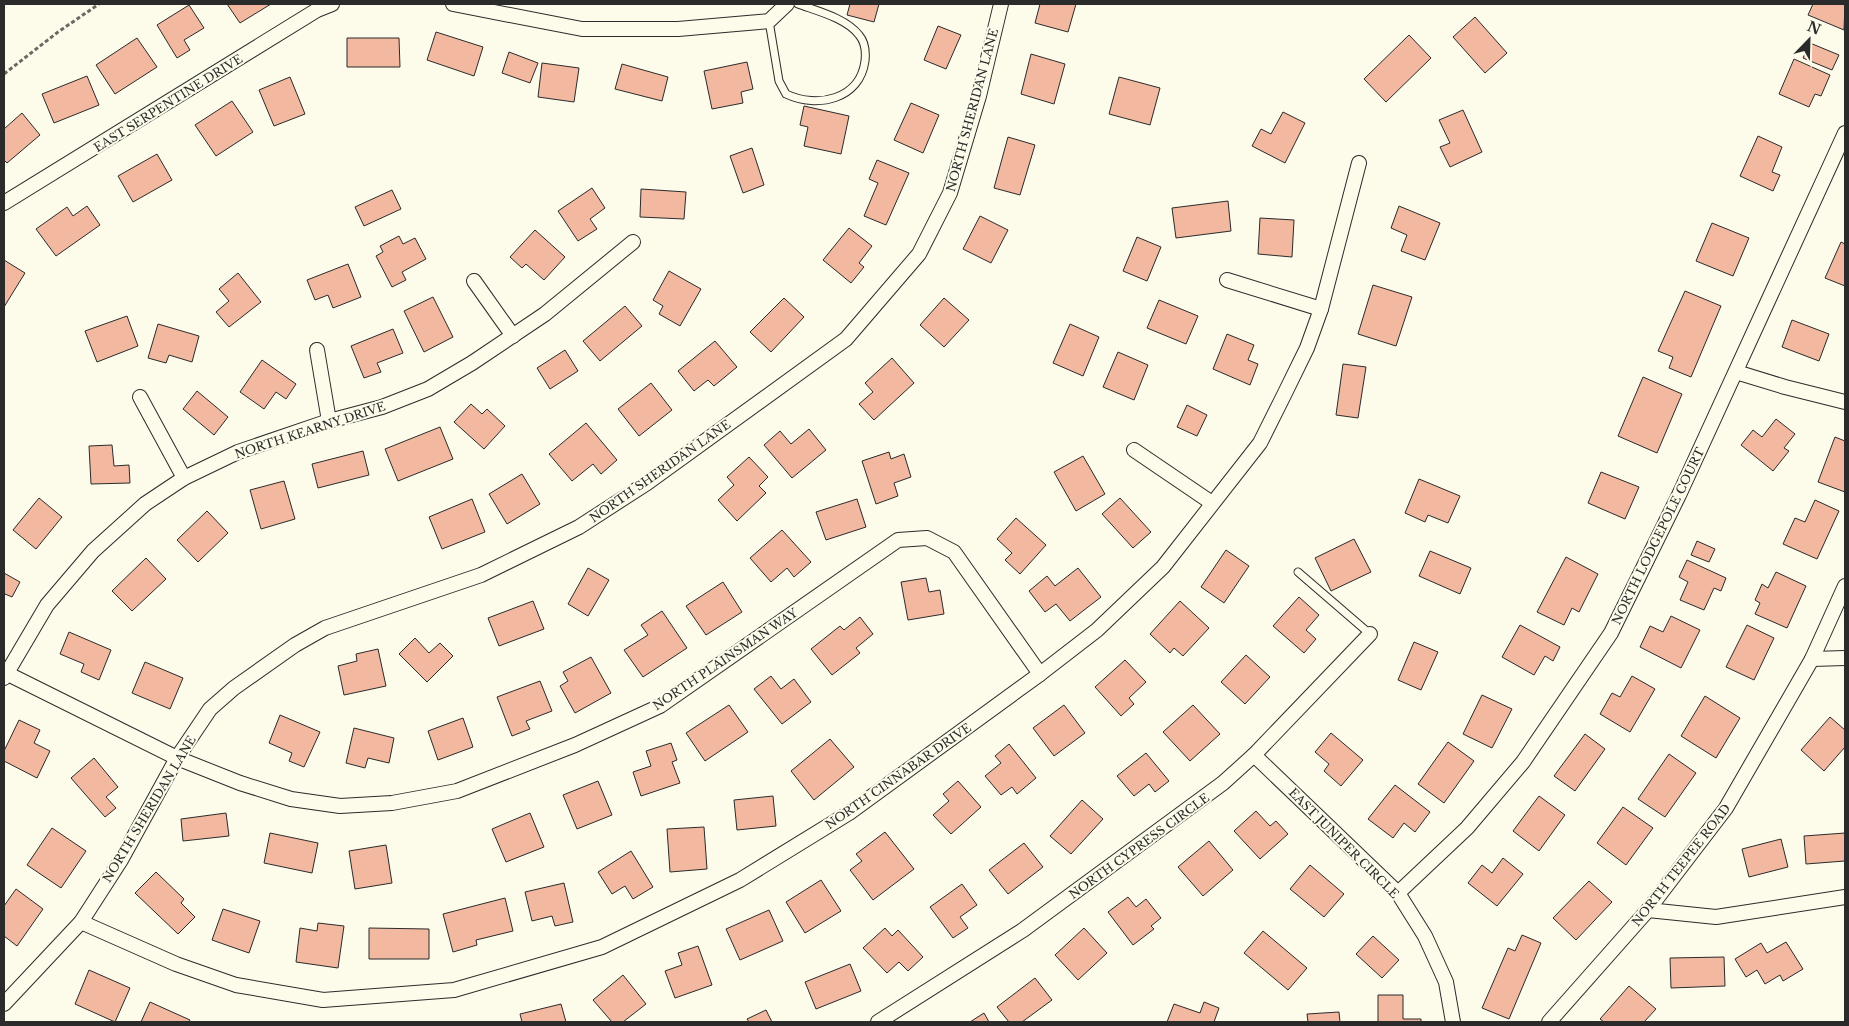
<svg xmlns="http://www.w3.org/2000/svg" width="1849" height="1026" font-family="'Libre Baskerville',serif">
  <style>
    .building { fill: #f2b8a0; stroke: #2b2b2b }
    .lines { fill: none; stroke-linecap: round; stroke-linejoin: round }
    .service-casing { stroke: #2b2b2b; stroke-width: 9 }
    .minor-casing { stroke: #2b2b2b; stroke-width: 16 }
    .path { stroke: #6a6964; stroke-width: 3; stroke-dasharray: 4 2.5; stroke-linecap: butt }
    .service { stroke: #fdfbea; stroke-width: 7 }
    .minor { stroke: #fdfbea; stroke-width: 14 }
    .labels { text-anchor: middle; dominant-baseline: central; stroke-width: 4; stroke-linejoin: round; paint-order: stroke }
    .street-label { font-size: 12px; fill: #2b2b2b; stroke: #fdfbea }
  </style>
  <rect width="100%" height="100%" fill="#fdfbea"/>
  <g class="building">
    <polygon points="227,4 271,4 240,23"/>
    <polygon points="850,4 879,4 874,22 847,15"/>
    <polygon points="1040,4 1076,4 1068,32 1035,23"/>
    <polygon points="1813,4 1845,4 1844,30 1808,15"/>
    <polygon points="189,5 204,28 184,40 190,50 177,58 157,25"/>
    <polygon points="1475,17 1507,53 1485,73 1453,37"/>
    <polygon points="938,26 961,35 946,69 924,60"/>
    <polygon points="436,32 483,47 474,76 427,60"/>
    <polygon points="1409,35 1431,58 1386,102 1364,79"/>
    <polygon points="137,38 157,67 115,94 96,65"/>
    <polygon points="347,38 399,38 400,67 347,67"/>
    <polygon points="1810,43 1839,55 1832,70 1803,58"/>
    <polygon points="509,52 538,63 530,83 502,73"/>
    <polygon points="1031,54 1065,64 1054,104 1021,94"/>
    <polygon points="1794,59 1830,75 1821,96 1815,94 1809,107 1779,94"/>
    <polygon points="747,62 753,89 741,92 743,103 712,109 704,71"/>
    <polygon points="542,63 579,68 574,102 538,97"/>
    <polygon points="622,64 668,77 662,101 615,89"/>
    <polygon points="87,76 99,105 54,123 42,94"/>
    <polygon points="290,77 305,114 274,126 259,90"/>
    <polygon points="1119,77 1160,88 1150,125 1109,114"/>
    <polygon points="232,101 253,132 216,156 195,125"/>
    <polygon points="911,103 939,115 923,153 894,140"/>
    <polygon points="804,106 849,116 841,154 804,146 808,127 800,125"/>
    <polygon points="1463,110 1482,152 1450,167 1440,147 1450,143 1439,120"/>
    <polygon points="1283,112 1305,123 1285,163 1252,146 1261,129 1271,134"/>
    <polygon points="22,113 40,135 7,163 4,160 4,129"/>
    <polygon points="1758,136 1782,147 1772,172 1780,175 1773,191 1740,176"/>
    <polygon points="1008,137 1035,145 1020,195 994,188"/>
    <polygon points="752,148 764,185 743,193 730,156"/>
    <polygon points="157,154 172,180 133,202 118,176"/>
    <polygon points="877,160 909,173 886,225 864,216 878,183 869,179"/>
    <polygon points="592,188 605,208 590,219 597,229 578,241 558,211"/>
    <polygon points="641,189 686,192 684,219 640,217"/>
    <polygon points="392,190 401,209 364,226 355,207"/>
    <polygon points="1228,201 1231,231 1176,238 1172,208"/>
    <polygon points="87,206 100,225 56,256 36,229 67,207 73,216"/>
    <polygon points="1399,206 1440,223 1425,260 1401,251 1407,235 1391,228"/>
    <polygon points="980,216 1008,230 991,263 963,249"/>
    <polygon points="1260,218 1294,220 1292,257 1258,254"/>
    <polygon points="1712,223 1749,238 1733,276 1696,261"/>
    <polygon points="849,228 872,246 859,263 864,267 851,283 823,260"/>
    <polygon points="535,230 565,257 544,280 526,264 522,268 510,257"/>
    <polygon points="399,236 403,244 415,238 426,259 402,272 406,280 392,287 376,256 383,252 380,246"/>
    <polygon points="1137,237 1161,247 1147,281 1123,271"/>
    <polygon points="1841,242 1845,244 1845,286 1825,278"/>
    <polygon points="4,260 25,273 4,307"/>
    <polygon points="348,264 361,297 333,308 328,295 315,300 307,280"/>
    <polygon points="669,271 701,289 680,326 659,314 663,306 653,300"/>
    <polygon points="238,273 261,302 229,327 216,312 229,301 219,289"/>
    <polygon points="1373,285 1412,297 1396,346 1358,334"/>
    <polygon points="1685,291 1721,306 1691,377 1669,368 1673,357 1658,351"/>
    <polygon points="433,297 453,337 424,352 404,311"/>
    <polygon points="784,298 804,317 771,352 750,332"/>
    <polygon points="944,298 969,320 944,347 920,325"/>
    <polygon points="1159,300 1198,316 1186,344 1147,328"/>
    <polygon points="625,306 642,326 600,361 583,341"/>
    <polygon points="127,316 138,346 97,362 85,331"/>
    <polygon points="1792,320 1829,334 1819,361 1782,347"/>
    <polygon points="158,324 199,336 192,362 169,355 166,363 148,358"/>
    <polygon points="1070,324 1099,337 1083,376 1053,363"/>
    <polygon points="393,329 403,353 377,363 381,372 364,378 351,346"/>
    <polygon points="1227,334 1254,345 1248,360 1258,364 1250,385 1213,369"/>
    <polygon points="715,341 737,367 714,386 708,380 694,391 678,371"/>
    <polygon points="565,350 578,371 550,389 537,368"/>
    <polygon points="1118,352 1148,365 1134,400 1103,387"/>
    <polygon points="892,358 914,383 874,420 859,404 873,392 865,383"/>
    <polygon points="262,360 296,384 286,399 276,392 264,409 240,392"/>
    <polygon points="1343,364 1366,367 1358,418 1336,415"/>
    <polygon points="1643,377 1682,394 1657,453 1618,436"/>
    <polygon points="651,383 672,410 639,436 618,409"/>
    <polygon points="197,391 228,417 214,435 183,409"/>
    <polygon points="471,404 482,414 487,409 505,426 484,449 454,422"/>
    <polygon points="1187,405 1207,415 1197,436 1177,427"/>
    <polygon points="1776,419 1795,434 1784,448 1789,451 1773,471 1741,445 1753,430 1762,437"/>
    <polygon points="586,423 617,460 601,474 593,464 572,481 549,454"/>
    <polygon points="440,427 453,459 398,481 385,449"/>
    <polygon points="809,429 826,450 792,478 764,445 780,431 791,444"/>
    <polygon points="1835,437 1845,441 1845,492 1818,482"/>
    <polygon points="112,445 114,466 129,465 130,483 91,484 89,446"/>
    <polygon points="363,451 369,475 318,488 312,464"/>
    <polygon points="889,452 891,459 904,454 911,477 894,483 898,496 876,504 862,461"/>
    <polygon points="1083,456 1105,494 1076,511 1054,472"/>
    <polygon points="749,457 768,477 759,486 766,493 737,521 718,500 734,485 727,477"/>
    <polygon points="1601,472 1639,487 1625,519 1588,503"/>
    <polygon points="522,474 540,504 507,524 489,494"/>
    <polygon points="1419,479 1460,496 1448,523 1428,515 1425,522 1405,513"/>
    <polygon points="284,481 295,519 261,529 250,490"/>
    <polygon points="39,498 62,517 36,549 13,530"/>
    <polygon points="1120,498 1151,532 1133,548 1102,514"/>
    <polygon points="472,499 485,532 442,549 429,517"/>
    <polygon points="857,499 866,527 826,540 816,512"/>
    <polygon points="1815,500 1839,511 1817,559 1783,544 1795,518 1805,522"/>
    <polygon points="207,511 228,533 198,562 177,540"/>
    <polygon points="1016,518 1046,545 1020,574 1005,560 1012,553 997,539"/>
    <polygon points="782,530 811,562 794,577 787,568 771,582 750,558"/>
    <polygon points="1354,539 1371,572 1331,591 1315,558"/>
    <polygon points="1697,541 1715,549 1709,562 1691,555"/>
    <polygon points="1226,550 1249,566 1224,603 1201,587"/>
    <polygon points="1430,551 1471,568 1460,594 1419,576"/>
    <polygon points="1566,557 1598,574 1579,612 1572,608 1564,625 1537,612"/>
    <polygon points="146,558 166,579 132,611 112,591"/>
    <polygon points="1687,560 1726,578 1721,591 1714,588 1704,610 1680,600 1688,582 1679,577"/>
    <polygon points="588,568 609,580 588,616 568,604"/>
    <polygon points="1078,568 1101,597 1070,621 1056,604 1045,612 1029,591 1047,576 1055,586"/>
    <polygon points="1776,572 1806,586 1787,628 1755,614 1760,603 1755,600 1762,584 1768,588"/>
    <polygon points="4,573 20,582 12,597 5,594 4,596"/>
    <polygon points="926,578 929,592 940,590 944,614 908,620 901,582"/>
    <polygon points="723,582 742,612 706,635 686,606"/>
    <polygon points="1299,597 1319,615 1306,630 1316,639 1304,653 1273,626"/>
    <polygon points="533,601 544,629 499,646 488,618"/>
    <polygon points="1180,601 1209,628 1183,656 1174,648 1170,653 1150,634"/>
    <polygon points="662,611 687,648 643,677 624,650 648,635 641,625"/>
    <polygon points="1671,616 1700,630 1681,668 1640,647 1650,626 1663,632"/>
    <polygon points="860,617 873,634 856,648 860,653 832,675 811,649 840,626 844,630"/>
    <polygon points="1520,625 1560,647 1553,661 1545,656 1534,675 1502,657"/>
    <polygon points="1747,625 1774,638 1754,680 1726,667"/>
    <polygon points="69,632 111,650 99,680 81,672 84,664 60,654"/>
    <polygon points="415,638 429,653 440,643 453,656 427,682 399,654"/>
    <polygon points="1414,642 1438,652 1421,690 1398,680"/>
    <polygon points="378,649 386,686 344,695 338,666 357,661 356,654"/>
    <polygon points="1246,655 1270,677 1245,704 1221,682"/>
    <polygon points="591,657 611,693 575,713 560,686 568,681 563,672"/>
    <polygon points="1125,660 1146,682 1129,698 1134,704 1121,716 1095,687"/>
    <polygon points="145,662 183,678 170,709 132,693"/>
    <polygon points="771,676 781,689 794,679 811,702 782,724 754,689"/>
    <polygon points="1632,676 1655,689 1630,732 1600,714 1612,693 1620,697"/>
    <polygon points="540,681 552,711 526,721 530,729 512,736 497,697"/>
    <polygon points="1482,695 1512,709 1492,748 1463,734"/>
    <polygon points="1705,696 1740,718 1716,758 1681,736"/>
    <polygon points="729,705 748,732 705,761 686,733"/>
    <polygon points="1064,705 1085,733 1054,756 1033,728"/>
    <polygon points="1193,705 1220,734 1190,761 1163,732"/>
    <polygon points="280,715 320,732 304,767 289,761 292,753 269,743"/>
    <polygon points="1830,717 1845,730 1845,747 1824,771 1801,750"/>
    <polygon points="463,718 473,747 438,760 428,731"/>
    <polygon points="19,720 40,730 34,743 50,751 37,778 4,761 4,751"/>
    <polygon points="354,728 394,738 389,763 368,758 365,768 346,763"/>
    <polygon points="1331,733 1363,760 1341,786 1324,771 1329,764 1315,752"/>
    <polygon points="1585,734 1605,749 1575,791 1554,776"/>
    <polygon points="830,739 854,767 814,800 791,771"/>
    <polygon points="1448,742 1474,761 1444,803 1418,784"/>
    <polygon points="671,743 677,760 672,762 680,783 641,796 633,772 651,766 646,751"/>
    <polygon points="1009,744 1036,778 1017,794 1012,787 1001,795 985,776 1001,763 995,756"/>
    <polygon points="1146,753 1169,781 1155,792 1149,784 1134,796 1117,776"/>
    <polygon points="1669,754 1696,773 1665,817 1638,799"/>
    <polygon points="94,758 118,787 106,797 116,808 105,817 71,778"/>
    <polygon points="598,781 612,815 577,829 563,795"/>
    <polygon points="958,781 981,807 951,834 933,815 949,801 943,794"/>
    <polygon points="1395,785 1430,812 1415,832 1404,823 1393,838 1368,819"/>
    <polygon points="773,796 776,826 737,830 734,800"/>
    <polygon points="1539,796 1565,815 1539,851 1513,831"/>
    <polygon points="1082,800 1103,819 1071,854 1050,836"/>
    <polygon points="1623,807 1653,828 1626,865 1597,843"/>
    <polygon points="1256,811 1270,826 1276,821 1288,834 1260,859 1234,831"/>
    <polygon points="226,813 229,836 183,841 181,819"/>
    <polygon points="530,813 544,847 506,862 492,829"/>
    <polygon points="704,827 707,869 670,872 667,829"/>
    <polygon points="52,828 86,851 61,888 27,865"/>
    <polygon points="885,832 914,869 873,900 850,870 862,861 856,854"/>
    <polygon points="270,833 318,843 312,873 264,863"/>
    <polygon points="1845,833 1845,861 1806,864 1804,836"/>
    <polygon points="1781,839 1788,867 1749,877 1742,849"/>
    <polygon points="1209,841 1233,870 1203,896 1178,867"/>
    <polygon points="1024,843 1043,867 1008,894 989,870"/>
    <polygon points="386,845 392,883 355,889 349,851"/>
    <polygon points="631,851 653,887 633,899 625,886 612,894 598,872"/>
    <polygon points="1503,858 1523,874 1497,906 1468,883 1482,865 1492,873"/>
    <polygon points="1310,865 1344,894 1324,917 1290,889"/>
    <polygon points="156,872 184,899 181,903 195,917 178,934 135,893"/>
    <polygon points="821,880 841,911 805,933 786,902"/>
    <polygon points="1589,881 1612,902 1576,940 1553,918"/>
    <polygon points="564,883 573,922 555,926 552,916 532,921 525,892"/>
    <polygon points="962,884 977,905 960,917 968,928 953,938 930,907"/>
    <polygon points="16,889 43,909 17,946 4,936 4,906"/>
    <polygon points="1128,897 1136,907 1146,899 1161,918 1151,926 1154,929 1133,945 1108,912"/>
    <polygon points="505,898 513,931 476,940 477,945 453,952 443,914"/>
    <polygon points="223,909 260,921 249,953 212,940"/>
    <polygon points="769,910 783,941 740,960 726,929"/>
    <polygon points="318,923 344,926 338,968 296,962 300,928 317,931"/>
    <polygon points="369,928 429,929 429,959 369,959"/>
    <polygon points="885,928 892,936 898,930 923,957 908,971 899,962 887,973 863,948"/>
    <polygon points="1084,928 1107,953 1078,980 1055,955"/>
    <polygon points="1263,931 1307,968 1288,990 1244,953"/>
    <polygon points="1522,935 1541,943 1509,1019 1482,1008 1508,948 1515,951"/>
    <polygon points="1373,936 1399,960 1382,978 1356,954"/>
    <polygon points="1786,942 1803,969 1783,981 1780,975 1765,984 1757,970 1746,977 1735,959 1761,943 1767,953"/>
    <polygon points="698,946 712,985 675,998 665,971 682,965 678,953"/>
    <polygon points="1724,957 1725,986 1671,988 1670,958"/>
    <polygon points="850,964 861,991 816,1009 805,982"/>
    <polygon points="89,970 130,988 115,1022 75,1004"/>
    <polygon points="623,975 646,1004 623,1022 612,1022 593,1000"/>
    <polygon points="1035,978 1052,1000 1022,1022 1009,1022 997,1007"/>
    <polygon points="1629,986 1656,1009 1644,1022 1604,1022 1600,1019"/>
    <polygon points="1378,995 1403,995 1403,1019 1421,1019 1421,1022 1378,1022"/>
    <polygon points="150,1002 190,1020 189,1022 141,1022"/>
    <polygon points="1204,1002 1219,1008 1214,1022 1167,1022 1174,1004 1200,1013"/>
    <polygon points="561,1004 566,1022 522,1022 520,1014"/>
    <polygon points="766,1010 772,1022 749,1022 747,1019"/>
    <polygon points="1339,1012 1340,1022 1308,1022 1307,1014"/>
    <polygon points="984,1013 989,1022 970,1022"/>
  </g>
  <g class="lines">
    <defs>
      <g id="service">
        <path d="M769 21 779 81 786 94C818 109 860 99 865 61 866 52 865 42 859 35 846 18 817 11 798 4"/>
        <polyline points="1298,572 1370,634"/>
      </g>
      <g id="minor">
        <polyline points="453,4 582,29 678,29 759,22 769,21 787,4"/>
        <polyline points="4,203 317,10 332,4"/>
        <polyline points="1227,280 1321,309"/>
        <polyline points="474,281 513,336"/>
        <polyline points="317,350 329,421"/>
        <polyline points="1736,372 1785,387 1845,402"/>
        <polyline points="140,397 184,478"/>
        <polyline points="1134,450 1212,503"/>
        <polyline points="1812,659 1845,658"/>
        <polyline points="6,673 177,758 240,783 291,799 340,806 392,803 457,791 575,745 660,706 898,540 927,538 954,552 1040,674"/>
        <polyline points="4,678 47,605 93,551 145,504 184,478 238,452 329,421 382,407 428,389 472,363 545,314 633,242"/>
        <polyline points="1254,755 1398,893 1425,936 1446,982 1453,1022"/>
        <polyline points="1398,893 1467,828 1523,762 1611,633 1679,495 1845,133"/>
        <polyline points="1648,910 1716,917 1845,897"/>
        <polyline points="81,922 176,964 236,985 323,1000 454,990 602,947 740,880 849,813 1040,674 1097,630 1163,567 1260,443 1284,395 1307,348 1321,309 1359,163"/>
        <polyline points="4,1004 81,922 121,860 177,758 210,709 234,688 295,645 325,628 481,575 579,527 647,483 846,339 919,254 950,193 979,96 1001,4"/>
        <polyline points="878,1022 1023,930 1223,783 1254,755 1370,634"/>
        <polyline points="1549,1022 1648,910 1726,808 1812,659 1845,586"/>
      </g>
    </defs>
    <use href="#service" class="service-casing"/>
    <use href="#minor" class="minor-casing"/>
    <polyline class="path" points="4,74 58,32 99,4"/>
    <use href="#service" class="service"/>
    <use href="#minor" class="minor"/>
  </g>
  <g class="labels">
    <g class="street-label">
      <text transform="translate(168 103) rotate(-32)">EAST SERPENTINE DRIVE</text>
      <text transform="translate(972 110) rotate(-75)">NORTH SHERIDAN LANE</text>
      <text transform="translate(310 430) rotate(-18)">NORTH KEARNY DRIVE</text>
      <text transform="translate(660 471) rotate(-35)">NORTH SHERIDAN LANE</text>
      <text transform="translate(1658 536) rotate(-64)">NORTH LODGEPOLE COURT</text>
      <text transform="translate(725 659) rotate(-34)">NORTH PLAINSMAN WAY</text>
      <text transform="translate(898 776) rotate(-35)">NORTH CINNABAR DRIVE</text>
      <text transform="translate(149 809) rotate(-59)">NORTH SHERIDAN LANE</text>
      <text transform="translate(1344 843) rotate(45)">EAST JUNIPER CIRCLE</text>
      <text transform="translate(1139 846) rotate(-36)">NORTH CYPRESS CIRCLE</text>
      <text transform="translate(1681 865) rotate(-52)">NORTH TEEPEE ROAD</text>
    </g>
  </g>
  <rect width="1849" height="1026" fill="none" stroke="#2b2b2b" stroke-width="10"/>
  <g transform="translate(1809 40) rotate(23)" stroke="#fdfbea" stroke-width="4" paint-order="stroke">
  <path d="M0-4L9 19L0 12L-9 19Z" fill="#2b2b2b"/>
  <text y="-8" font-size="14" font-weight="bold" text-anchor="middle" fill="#2b2b2b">N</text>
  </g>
</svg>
